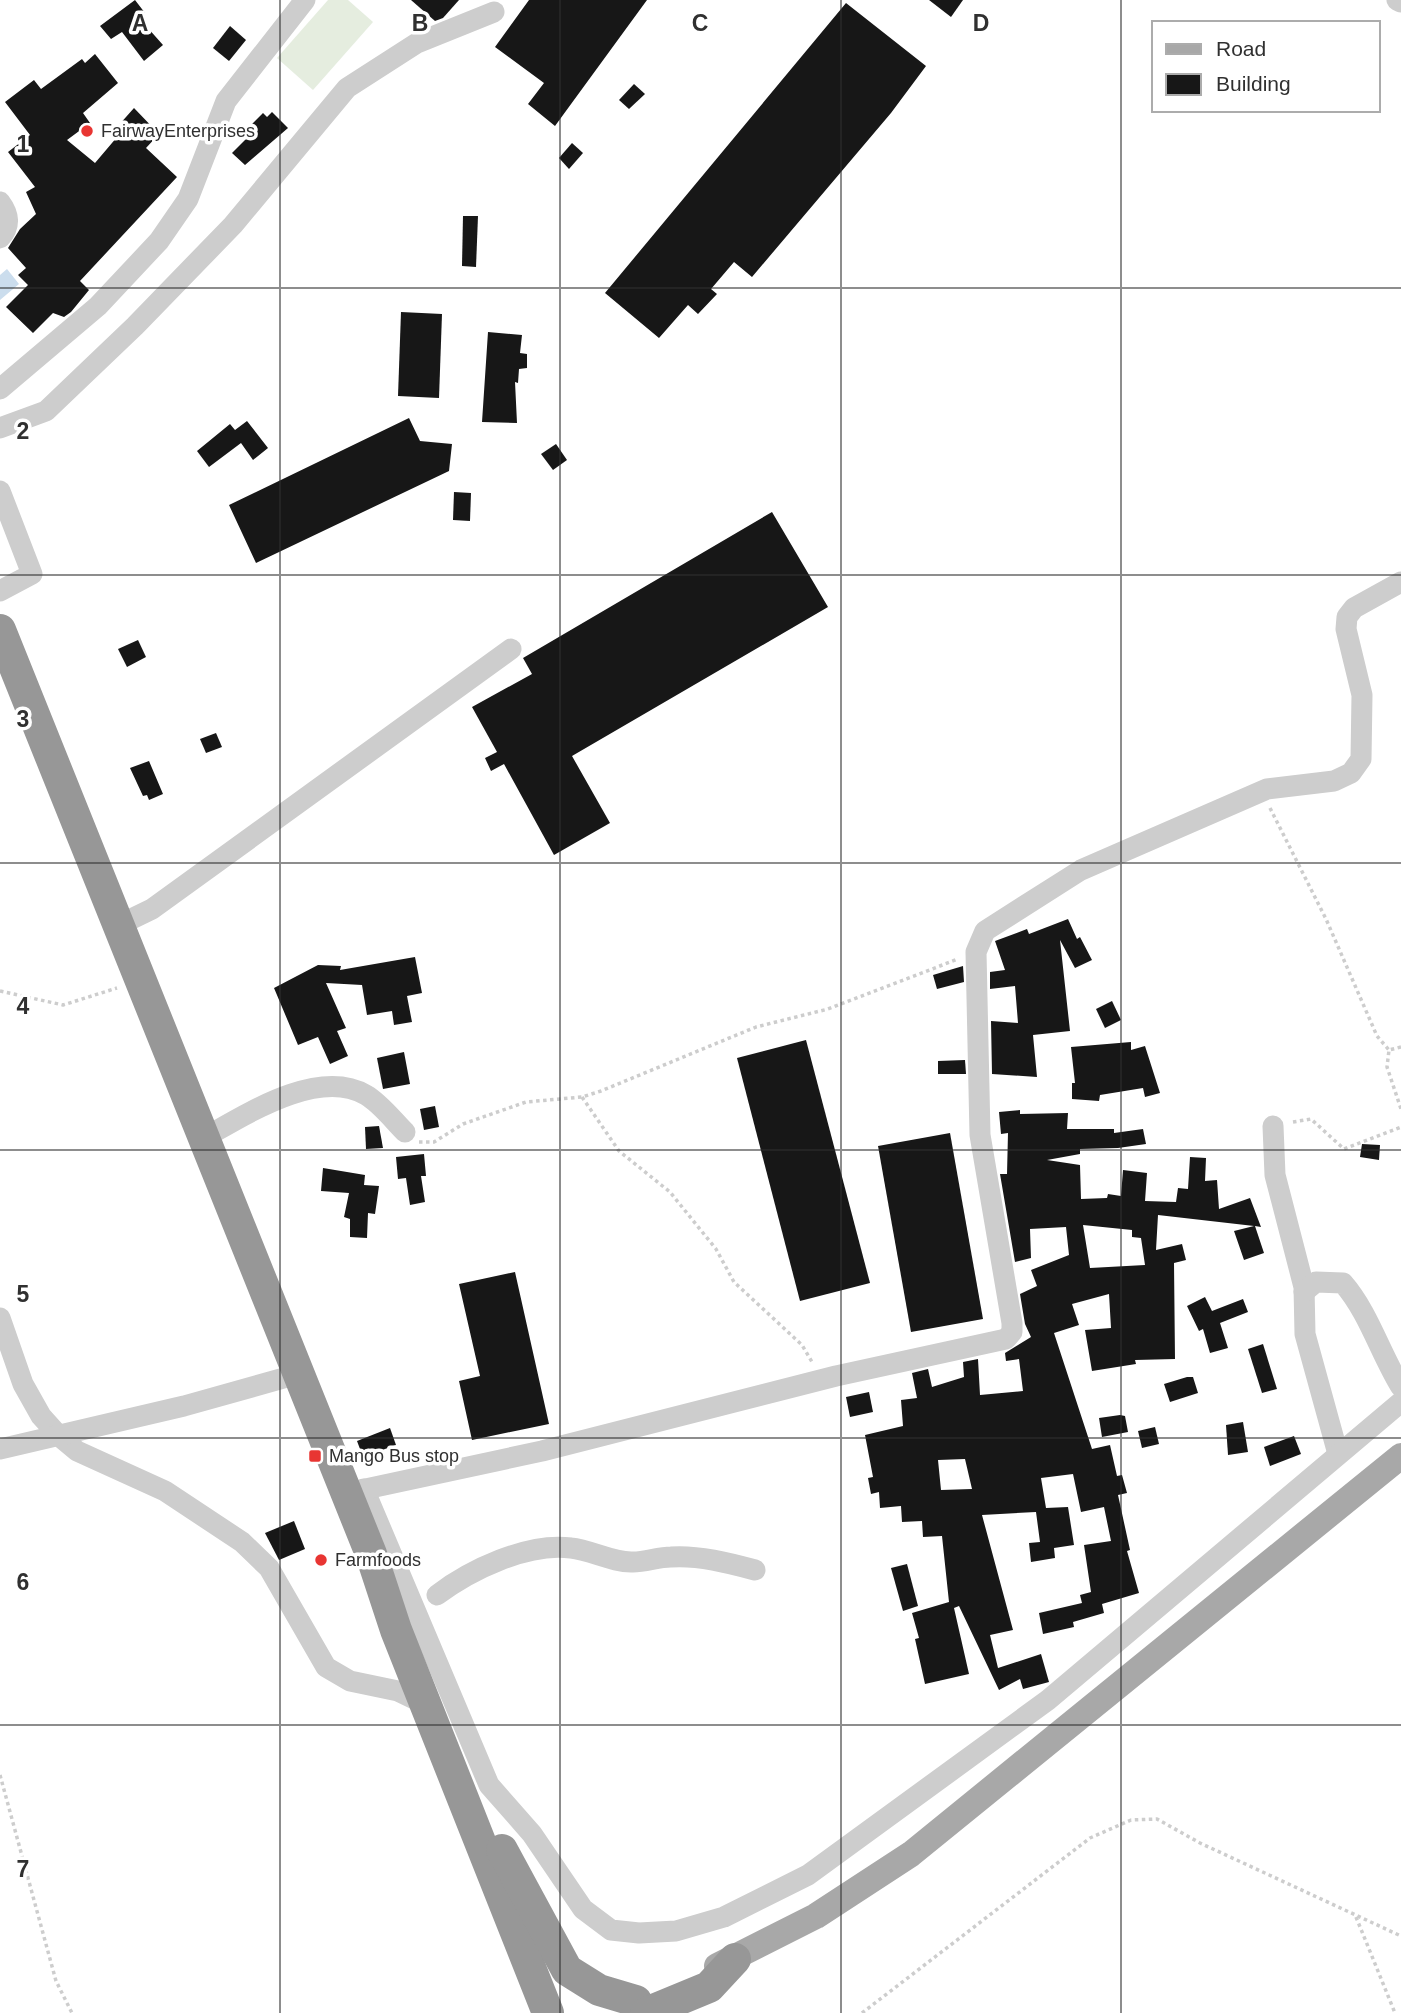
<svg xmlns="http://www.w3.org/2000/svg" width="1401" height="2013" font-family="Arial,sans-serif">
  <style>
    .green { fill: #e5eddf }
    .water { fill: #cbdded }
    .building { fill: #171717; fill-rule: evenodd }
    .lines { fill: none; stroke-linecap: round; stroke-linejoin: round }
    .path { stroke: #cdcdcd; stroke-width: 3.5; stroke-dasharray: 3.5 3.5; stroke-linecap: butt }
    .minor { stroke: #cdcdcd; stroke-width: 21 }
    .major { stroke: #a8a8a8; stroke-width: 26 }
    .highway { stroke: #979797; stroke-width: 32 }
    .grid { fill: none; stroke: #303030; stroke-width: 2; stroke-opacity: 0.55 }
    .poi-dot { fill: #e83532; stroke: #fff; stroke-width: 2.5 }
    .labels { text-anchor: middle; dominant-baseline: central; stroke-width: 7; stroke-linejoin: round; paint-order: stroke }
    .poi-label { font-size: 18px; fill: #303030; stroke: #fff; text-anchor: start }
    .grid-label { font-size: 23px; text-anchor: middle; font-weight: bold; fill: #303030; stroke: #fff; stroke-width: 7; stroke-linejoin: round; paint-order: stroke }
  </style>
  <rect width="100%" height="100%" fill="#fff"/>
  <polygon class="green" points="328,0 348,0 373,22 313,90 277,58"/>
  <polygon class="water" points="7,269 19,284 0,300 0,275"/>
  <g class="building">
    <polygon points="135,0 145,13 139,18 163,45 144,61 122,32 111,39 100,26"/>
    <polygon points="411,0 459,0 443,18 435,21"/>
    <polygon points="529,0 647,0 555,126 528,104 544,83 495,47"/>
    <polygon points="929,0 963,0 951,17"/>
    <polygon points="846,3 926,66 891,113 752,277 734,262 711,289 717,294 698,314 688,305 659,338 605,293"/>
    <polygon points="230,26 246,40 229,61 213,48"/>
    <polygon points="95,54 118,83 83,113 90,123 67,140 95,163 123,130 118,126 134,108 159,134 146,148 177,177 80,281 89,290 71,312 64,317 53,313 33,333 6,307 28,285 18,275 26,268 8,248 20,229 36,214 26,192 35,187 8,152 30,135 5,102 34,80 41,89 82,59 85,63"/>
    <polygon points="634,84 645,94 629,109 619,100"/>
    <polygon points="272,112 288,128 245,165 232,153 253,132 249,127 263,113 267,117"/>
    <polygon points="572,143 583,153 569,169 559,158"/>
    <polygon points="463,216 478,216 476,267 462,266"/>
    <polygon points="401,312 442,314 439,398 398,396"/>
    <polygon points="488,332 522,335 520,353 527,354 527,368 519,369 518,383 515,382 517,423 482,422"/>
    <polygon points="409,418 420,441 452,444 449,471 256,563 229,505"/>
    <polygon points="247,421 268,448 253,460 241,443 209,467 197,451 230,424 235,430"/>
    <polygon points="556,444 567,460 553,470 541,454"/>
    <polygon points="454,492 471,493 470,521 453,520"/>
    <polygon points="772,512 828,607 572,756 610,823 554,855 504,764 491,771 485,758 497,752 472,707 532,674 523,658"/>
    <polygon points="138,640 146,657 127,667 118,649"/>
    <polygon points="216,733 222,747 206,753 200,739"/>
    <polygon points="149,761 163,794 149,800 147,795 143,796 130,768"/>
    <polygon points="1068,919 1077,939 1080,937 1092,960 1075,968 1060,940 1070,1031 1033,1035 1037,1077 992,1074 991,1021 1018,1023 1015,986 990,989 990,972 1005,970 995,941 1027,929 1029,934"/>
    <polygon points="415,957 422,993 407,996 412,1022 394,1025 392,1011 367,1015 362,985 326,983 346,1028 337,1031 348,1056 330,1064 318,1037 298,1045 274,988 318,965 341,966 340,970"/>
    <polygon points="963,966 964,982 937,989 933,975"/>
    <polygon points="1112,1001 1121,1020 1105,1028 1096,1009"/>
    <polygon points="806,1040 870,1283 800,1301 737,1058"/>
    <polygon points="1131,1042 1131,1050 1145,1046 1160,1093 1145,1097 1143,1088 1100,1095 1099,1101 1072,1099 1072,1083 1075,1083 1071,1047"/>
    <polygon points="404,1052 410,1084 383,1089 377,1058"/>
    <polygon points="965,1060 966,1074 938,1074 938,1061"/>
    <polygon points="435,1106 439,1127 424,1130 420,1109"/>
    <path d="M1020 1110V1114L1068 1113 1067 1129H1114V1133L1143 1129 1146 1144 1118 1148 1080 1149V1154L1047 1160 1080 1165 1081 1199 1107 1198 1108 1194 1121 1196 1123 1170 1147 1173 1145 1201 1176 1202 1178 1188 1188 1189 1190 1157 1206 1158 1205 1181 1217 1180 1219 1209 1250 1198 1261 1227 1255 1226 1264 1253 1244 1260 1234 1231 1254 1226 1158 1215 1156 1250 1182 1244 1186 1260 1174 1263 1175 1359 1135 1360 1136 1364 1092 1371 1085 1330 1111 1328 1109 1294 1072 1304 1079 1325 1054 1333 1092 1449 1110 1445 1117 1476 1122 1475 1127 1493 1118 1495 1130 1550 1127 1551 1139 1593 1102 1604 1104 1613 1073 1622 1074 1627 1043 1634 1039 1613 1082 1603 1080 1595 1091 1592 1084 1545 1111 1541 1104 1507 1081 1512 1073 1474 1041 1478 1046 1508 1068 1507 1074 1545 1054 1548 1055 1558 1031 1562 1029 1543 1040 1542 1036 1512 982 1515 1013 1630 990 1635 998 1668 1041 1654 1049 1682 1023 1689 1020 1679 999 1690 959 1606 954 1608 969 1674 925 1684 915 1639 919 1638 912 1613 949 1602 942 1536 923 1537 922 1521 902 1522 901 1506 880 1508 879 1492 871 1494 868 1478 873 1477 865 1435 903 1426 901 1400 917 1398 912 1373 928 1369 932 1387 964 1377 963 1362 978 1359 980 1395 1023 1391 1019 1359 1006 1361 1005 1353 1031 1337 1025 1324 1020 1294 1037 1286 1031 1270 1069 1255 1066 1227 1030 1229 1031 1258 1015 1262 1000 1174H1007L1008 1133 1001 1134 999 1112ZM1083 1225 1132 1230V1237L1141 1238 1145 1265 1090 1268ZM965 1459 972 1489 941 1490 938 1460Z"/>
    <polygon points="379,1126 383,1148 366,1149 365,1127"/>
    <polygon points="950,1133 983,1319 911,1332 878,1146"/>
    <polygon points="1362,1144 1380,1145 1379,1160 1360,1157"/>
    <polygon points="424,1154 426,1176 421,1176 425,1202 410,1205 406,1178 398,1179 396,1157"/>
    <polygon points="323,1168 365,1175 364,1185 379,1186 375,1214 368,1213 367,1238 350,1237 350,1219 344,1217 349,1193 321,1191"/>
    <polygon points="515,1272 549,1424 472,1440 459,1381 480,1376 459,1284"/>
    <polygon points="1205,1297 1212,1311 1243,1299 1248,1312 1220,1323 1228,1348 1210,1353 1203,1329 1199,1331 1187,1306"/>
    <polygon points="1263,1344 1277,1389 1262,1393 1248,1349"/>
    <polygon points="1187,1377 1193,1377 1198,1393 1170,1402 1164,1384"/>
    <polygon points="869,1392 873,1412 850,1417 846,1397"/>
    <polygon points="1120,1415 1125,1416 1128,1432 1102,1437 1099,1418"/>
    <polygon points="1243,1422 1248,1452 1228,1455 1226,1425"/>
    <polygon points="1155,1427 1159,1444 1142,1448 1138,1431"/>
    <polygon points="390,1428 396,1445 363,1457 357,1441"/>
    <polygon points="1294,1436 1301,1454 1270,1466 1264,1447"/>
    <polygon points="294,1521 305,1549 279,1560 265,1533"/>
    <polygon points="907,1564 918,1606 903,1611 891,1568"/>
  </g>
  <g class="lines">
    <g class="path">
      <polyline points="1270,808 1326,919 1377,1036 1389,1050"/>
      <polyline points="0,991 63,1005 117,988"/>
      <polyline points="1401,1047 1389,1050 1387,1067 1401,1109"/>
      <polyline points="582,1097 619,1151 670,1192 716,1249 734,1282 802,1345 812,1362"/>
      <polyline points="1293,1122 1311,1119 1344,1149 1401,1127"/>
      <polyline points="419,1142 434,1142 463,1124 526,1102 582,1097 601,1091 756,1027 828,1009 958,959"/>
      <polyline points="0,1775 56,1981 72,2013"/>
      <polyline points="1356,1917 1395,2013"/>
      <polyline points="862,2013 1090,1838 1131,1820 1157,1819 1200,1843 1401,1936"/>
    </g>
    <g class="minor">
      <polyline points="1397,0 1401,2"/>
      <path d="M0 202C9 214 11 226 0 238"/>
      <polyline points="0,389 98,306 159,241 188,199 226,101 305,0"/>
      <polyline points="0,428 46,411 135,326 233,225 347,88 417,43 494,12"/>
      <polyline points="0,491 32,574 0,591"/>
      <polyline points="117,926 152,909 511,649"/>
      <polyline points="1273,1126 1275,1175 1304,1287 1305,1334 1338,1454"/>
      <path d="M202 1139C245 1115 318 1067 366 1095 380 1103 393 1120 405 1132"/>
      <path d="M1304 1292 1316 1282 1343 1283C1369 1313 1380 1353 1401 1387"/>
      <polyline points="0,1318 23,1384 41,1416 59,1436 77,1451 165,1491 242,1542 269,1568 326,1667 350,1681 398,1691 425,1704"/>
      <polyline points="0,1449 184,1406 298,1374"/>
      <polyline points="364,1489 489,1785 532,1834 583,1909 611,1930 639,1933 676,1931 724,1917 808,1875 1048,1700 1401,1402"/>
      <polyline points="347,1493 542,1451 836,1376 1006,1339 1012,1332 1012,1323 980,1135 976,952 985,931 1081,870 1267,789 1334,781 1351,773 1361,759 1362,695 1346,629 1347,617 1354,608 1401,582"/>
      <path d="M437 1595C470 1570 528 1542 571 1548 591 1550 613 1563 633 1562 646 1562 658 1557 671 1557 698 1555 729 1563 755 1570"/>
    </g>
    <polyline class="major" points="717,1966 816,1916 911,1854 1401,1456"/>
    <g class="highway">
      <polyline points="0,630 371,1554 396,1630 548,2013"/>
      <polyline points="502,1850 567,1970 599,1990 636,2001"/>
      <polyline points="646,2013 709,1987 735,1959"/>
    </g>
  </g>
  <path class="grid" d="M280 0V2013M560 0V2013M841 0V2013M1121 0V2013M0 288H1401M0 575H1401M0 863H1401M0 1150H1401M0 1438H1401M0 1725H1401"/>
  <g class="poi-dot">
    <circle cx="87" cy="131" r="7"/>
    <rect x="308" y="1449" width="14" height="14" rx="3.5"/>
    <circle cx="321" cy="1560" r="7"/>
  </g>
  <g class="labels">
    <g class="poi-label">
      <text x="101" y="131">FairwayEnterprises</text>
      <text x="329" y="1456">Mango Bus stop</text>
      <text x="335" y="1560">Farmfoods</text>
    </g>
  </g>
  <g class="grid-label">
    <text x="140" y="31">A</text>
    <text x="420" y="31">B</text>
    <text x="700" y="31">C</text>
    <text x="981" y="31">D</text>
    <text x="23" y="152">1</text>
    <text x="23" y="439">2</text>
    <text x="23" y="727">3</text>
    <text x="23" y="1014">4</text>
    <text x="23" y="1302">5</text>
    <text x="23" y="1590">6</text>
    <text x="23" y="1877">7</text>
  </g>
  <rect x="1152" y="21" width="228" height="91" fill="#ffffff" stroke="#acacac" stroke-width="2"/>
  <rect x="1166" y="44" width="35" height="10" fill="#a8a8a8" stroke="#acacac" stroke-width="2"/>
  <text x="1216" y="56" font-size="21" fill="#303030">Road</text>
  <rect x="1166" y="74" width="35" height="21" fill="#171717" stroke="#acacac" stroke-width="2"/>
  <text x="1216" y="91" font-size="21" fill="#303030">Building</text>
</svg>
